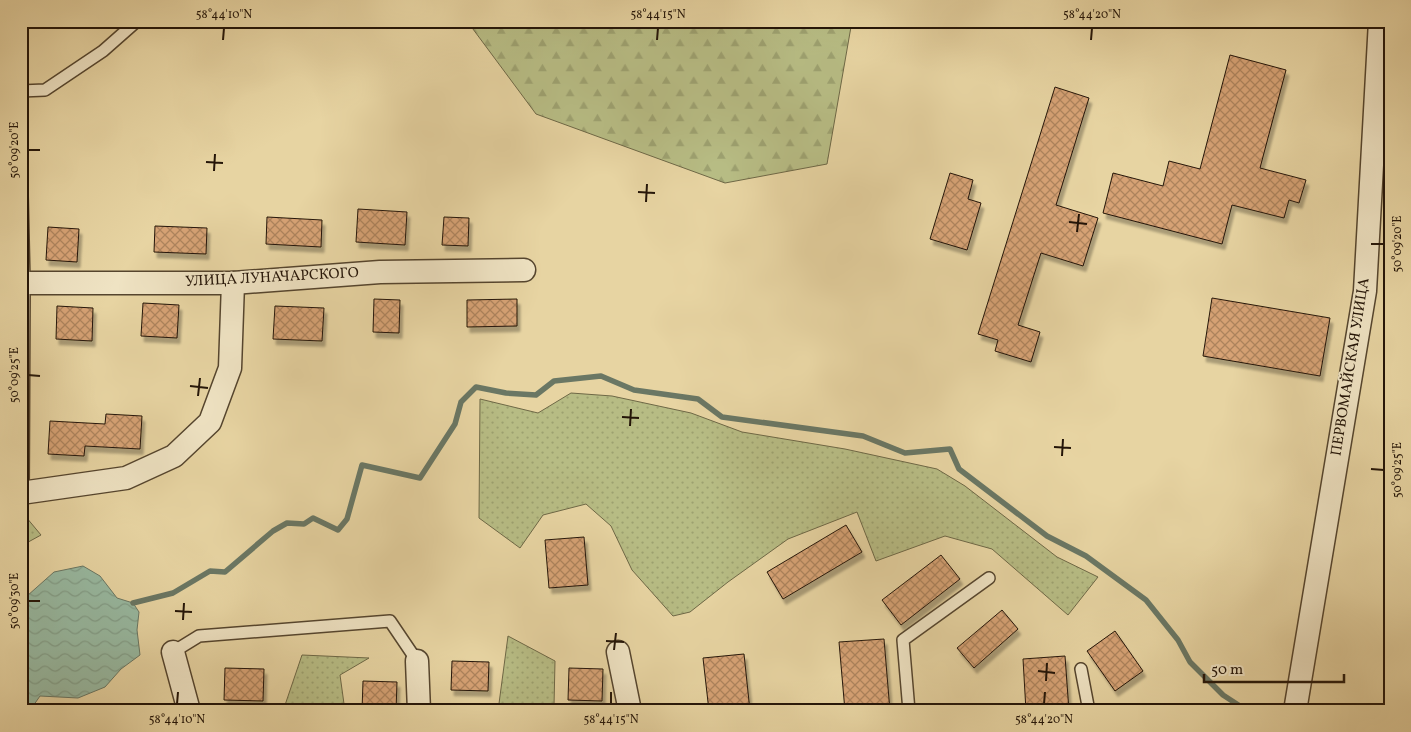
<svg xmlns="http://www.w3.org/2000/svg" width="1411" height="732" font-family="Vollkorn,serif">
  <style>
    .grass { fill: url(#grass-dots); stroke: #6e6846 }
    .forest { fill: url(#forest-firs); stroke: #6e6846 }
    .water { fill: url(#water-waves); stroke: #6a7764 }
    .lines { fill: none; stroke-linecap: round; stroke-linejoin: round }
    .stream { stroke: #6a7764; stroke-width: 5.5 }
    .building { fill: url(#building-cross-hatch); stroke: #241508; filter: url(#shadow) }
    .lane-casing { stroke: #55452e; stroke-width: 14 }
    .street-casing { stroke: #55452e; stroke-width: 25 }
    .lane { stroke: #efe3c3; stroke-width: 11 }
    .street { stroke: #efe3c3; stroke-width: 22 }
    .ticks { fill: none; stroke: #241508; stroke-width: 2 }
    .labels { text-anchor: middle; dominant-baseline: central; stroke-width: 4; stroke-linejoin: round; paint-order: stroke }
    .street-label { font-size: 15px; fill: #241508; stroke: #efe3c3 }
    .neatline { fill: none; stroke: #241508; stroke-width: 2 }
    .ticks-label { font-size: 12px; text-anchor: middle; fill: #241508 }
  </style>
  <defs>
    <pattern id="grass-dots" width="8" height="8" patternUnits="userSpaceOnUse" patternTransform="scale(1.25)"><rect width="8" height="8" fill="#b7bc84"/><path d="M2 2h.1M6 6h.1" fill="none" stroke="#9da170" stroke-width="1.8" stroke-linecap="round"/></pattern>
    <pattern id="forest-firs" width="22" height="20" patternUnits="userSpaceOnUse" patternTransform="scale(1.25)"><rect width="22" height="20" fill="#b7bc84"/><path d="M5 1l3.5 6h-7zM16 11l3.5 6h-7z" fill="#9da170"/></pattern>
    <pattern id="water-waves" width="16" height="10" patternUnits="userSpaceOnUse" patternTransform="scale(1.25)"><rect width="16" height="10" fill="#98b9a1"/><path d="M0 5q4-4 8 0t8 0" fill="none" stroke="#839e89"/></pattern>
    <pattern id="building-cross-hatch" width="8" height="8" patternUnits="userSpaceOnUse" patternTransform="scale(1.25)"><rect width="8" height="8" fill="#d6a274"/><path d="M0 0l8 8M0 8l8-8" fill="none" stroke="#ad835d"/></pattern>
    <filter id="shadow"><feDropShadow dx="3" dy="5.5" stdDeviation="1" flood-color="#0004"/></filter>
  </defs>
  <rect width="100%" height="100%" fill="#e7d4a2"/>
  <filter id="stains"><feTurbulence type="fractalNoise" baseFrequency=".004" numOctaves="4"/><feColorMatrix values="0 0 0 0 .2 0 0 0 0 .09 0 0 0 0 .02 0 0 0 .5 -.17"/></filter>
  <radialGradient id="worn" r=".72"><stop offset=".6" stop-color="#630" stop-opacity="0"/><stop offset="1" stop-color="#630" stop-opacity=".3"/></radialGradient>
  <g class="grass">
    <polygon points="571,393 612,396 691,413 742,432 845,449 937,469 965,486 1057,557 1098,577 1068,615 992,549 945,536 876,561 857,512 788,539 728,582 690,612 673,616 632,570 611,526 586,504 543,515 520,548 479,518 480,399 538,413"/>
    <polygon points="21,511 41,535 21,546"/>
    <polygon points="508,636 555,661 554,706 559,711 498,711"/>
    <polygon points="302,655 369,658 340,675 345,711 283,711"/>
  </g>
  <polygon class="forest" points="467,21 852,21 827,164 725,183 536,114"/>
  <polygon class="water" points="83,566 100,576 117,598 133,603 139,612 137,630 140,655 121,669 105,687 78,698 40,696 31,709 21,711 21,597 27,596 54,572"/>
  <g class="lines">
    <polyline class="stream" points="133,603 173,593 210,571 225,572 273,531 287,523 304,524 313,518 338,530 347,519 362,465 420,478 455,424 461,402 476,387 506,393 536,395 554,381 601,376 634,390 698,399 722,417 863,436 905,453 950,449 959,469 1047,536 1086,556 1146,600 1178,640 1190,662 1223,695 1246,710 1291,708"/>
  </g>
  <g class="building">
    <polygon points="1230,55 1286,70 1260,168 1306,180 1299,203 1289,200 1284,218 1232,205 1222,244 1103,213 1113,173 1163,186 1169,161 1200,169"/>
    <polygon points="1055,87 1089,98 1056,205 1098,218 1083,266 1041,253 1018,325 1040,332 1031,362 995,351 998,340 978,334"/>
    <polygon points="950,173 973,180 968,199 981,203 967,250 930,239"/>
    <polygon points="358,209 407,212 405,245 356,242"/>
    <polygon points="267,217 322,220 321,247 266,244"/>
    <polygon points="444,217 469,218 468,246 442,245"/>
    <polygon points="155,226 207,228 206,254 154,252"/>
    <polygon points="48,227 79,229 77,262 46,260"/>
    <polygon points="1212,298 1330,318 1320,376 1203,356"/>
    <polygon points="374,299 400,300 399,333 373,332"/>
    <polygon points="517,299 517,326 467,327 467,300"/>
    <polygon points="143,303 179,305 177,338 141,336"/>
    <polygon points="57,306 93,308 92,341 56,339"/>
    <polygon points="275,306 324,308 322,341 273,339"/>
    <polygon points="106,414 142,416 140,449 85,446 84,456 48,454 50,421 105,424"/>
    <polygon points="846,525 862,552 783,599 767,572"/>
    <polygon points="584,537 588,585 549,588 545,540"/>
    <polygon points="941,555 960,579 901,625 882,600"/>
    <polygon points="1002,610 1018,629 974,668 957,648"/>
    <polygon points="1115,631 1143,671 1115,691 1087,651"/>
    <polygon points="884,639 890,711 845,711 839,642"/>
    <polygon points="744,654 750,711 709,711 703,658"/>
    <polygon points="1065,656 1069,711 1026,711 1023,659"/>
    <polygon points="452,661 489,662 488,691 451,690"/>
    <polygon points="225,668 264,669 263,701 224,700"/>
    <polygon points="569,668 603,669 602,701 568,700"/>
    <polygon points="363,681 397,682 396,711 362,711"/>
  </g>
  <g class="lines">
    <defs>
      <g id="lane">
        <polyline points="21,91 45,90 103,51 137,21"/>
        <polyline points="21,152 24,283 23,493"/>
        <polyline points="173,652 199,636 390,621 417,661"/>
        <polyline points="1081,669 1089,711"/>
        <polyline points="909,711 903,640 989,578"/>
      </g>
      <g id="street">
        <polyline points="21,283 233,283 380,272 524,270"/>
        <polyline points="21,493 126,478 174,456 210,422 230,368 233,283"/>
        <polyline points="173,652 189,711"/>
        <polyline points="618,652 630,711"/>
        <polyline points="417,661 419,711"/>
        <polyline points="1295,711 1365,291 1380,21"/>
      </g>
    </defs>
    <use href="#lane" class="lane-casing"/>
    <use href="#street" class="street-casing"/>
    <use href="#lane" class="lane"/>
    <use href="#street" class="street"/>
  </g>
  <path class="ticks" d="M223 40 224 28M657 40 658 28M1091 40 1092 28M28 150H40M206 162 223 163M214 171 215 154M638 192 655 193M646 202 647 184M1069 222 1087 224M1077 232 1079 214M1371 244H1384M28 375 40 376M190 386 208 388M198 396 200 378M622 417 639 418M630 426 631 409M1054 447 1071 448M1062 456 1063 439M1371 469 1384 470M28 601H40M175 611 192 612M183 620 184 603M606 641 624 642M614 650 616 633M1038 671 1055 673M1046 681 1047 663M177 704 178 692M611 704V692M1044 704 1045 692"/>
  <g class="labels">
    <g class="street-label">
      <text transform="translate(272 278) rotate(-3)">УЛИЦА ЛУНАЧАРСКОГО</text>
      <text transform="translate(1351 367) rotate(-81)">ПЕРВОМАЙСКАЯ УЛИЦА</text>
    </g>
  </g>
  <rect width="1411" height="732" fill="none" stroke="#e7d4a2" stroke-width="55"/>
  <path d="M1204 674v8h140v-8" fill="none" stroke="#241508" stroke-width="2.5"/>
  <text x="1211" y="674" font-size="15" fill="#241508" stroke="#efe3c3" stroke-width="4" paint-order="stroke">50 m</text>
  <rect x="28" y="28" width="1356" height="676" class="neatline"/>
  <g class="ticks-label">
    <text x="224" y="18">58°44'10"N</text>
    <text x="658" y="18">58°44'15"N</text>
    <text x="1092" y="18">58°44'20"N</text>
    <text transform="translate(14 150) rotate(-90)" y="4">50°09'20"E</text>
    <text transform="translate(1397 244) rotate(-90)" y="4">50°09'20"E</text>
    <text transform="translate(14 375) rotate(-90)" y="4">50°09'25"E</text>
    <text transform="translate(1397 470) rotate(-90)" y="4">50°09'25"E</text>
    <text transform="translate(14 601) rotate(-90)" y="4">50°09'30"E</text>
    <text x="177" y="723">58°44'10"N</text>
    <text x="611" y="723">58°44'15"N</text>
    <text x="1044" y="723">58°44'20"N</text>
  </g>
  <rect width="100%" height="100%" filter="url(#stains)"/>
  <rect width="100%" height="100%" fill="url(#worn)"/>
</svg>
